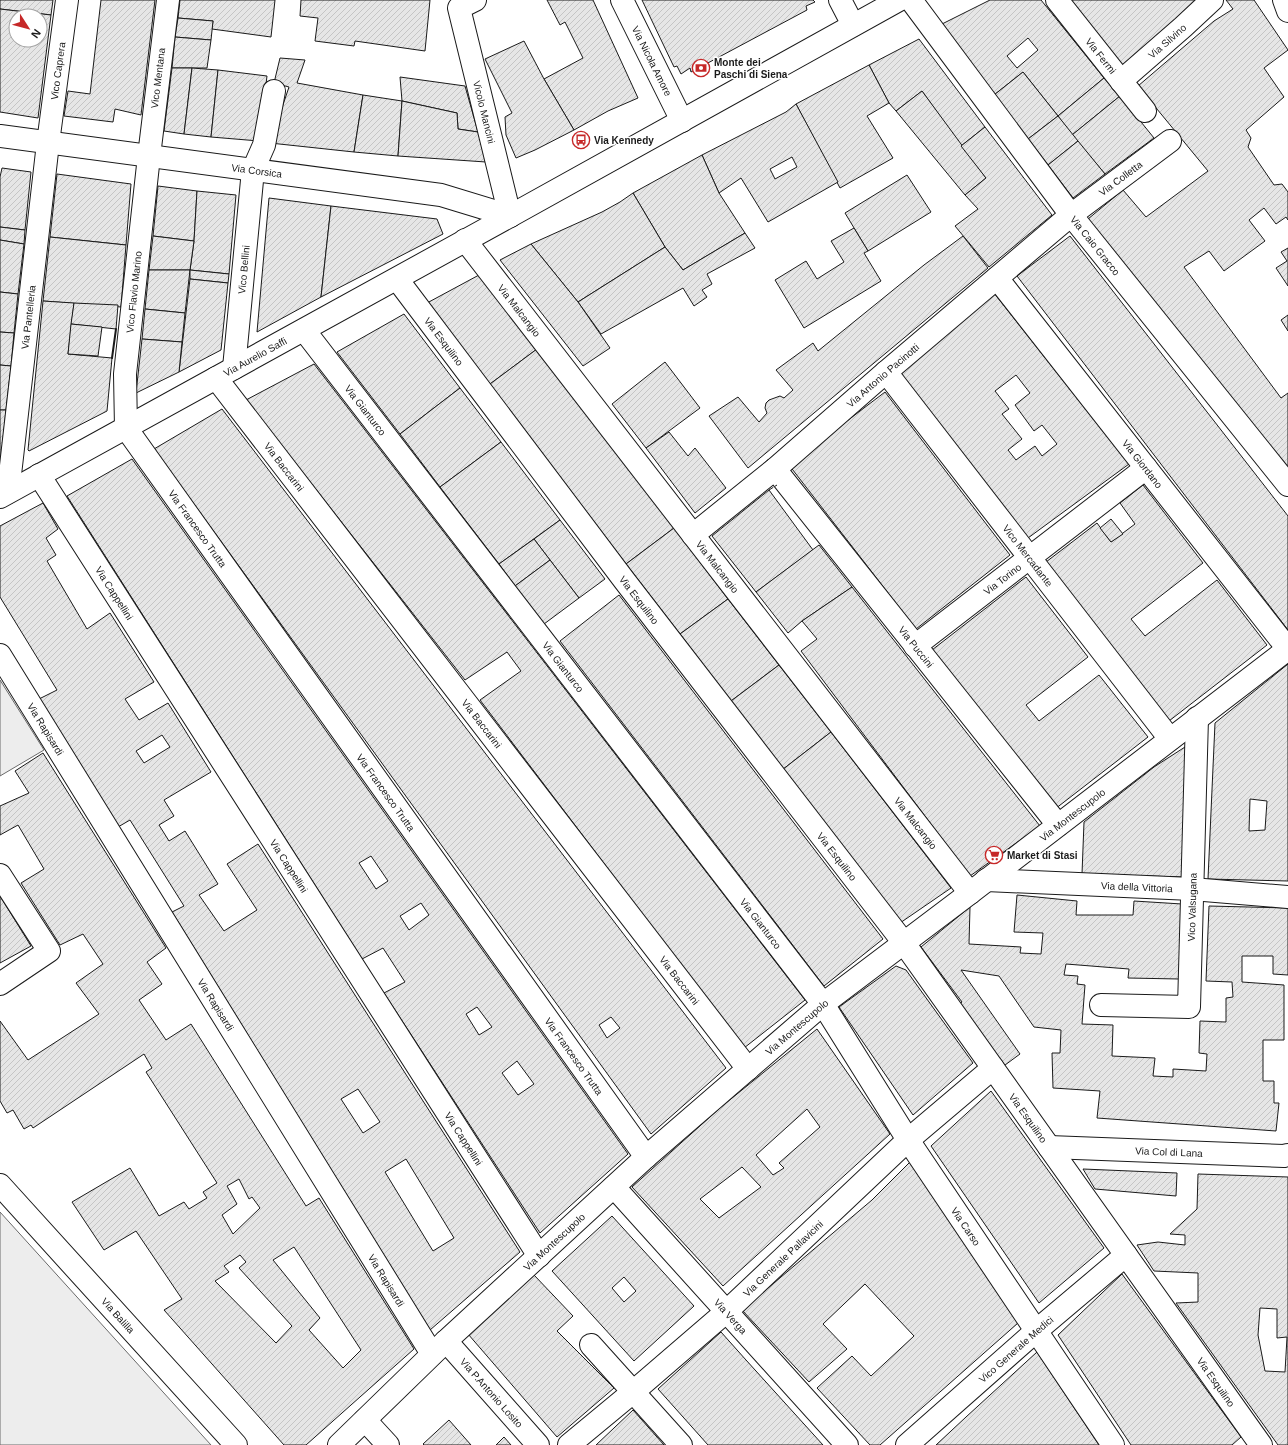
<svg xmlns="http://www.w3.org/2000/svg" width="1288" height="1445" font-family="Arial,sans-serif">
  <style>
    .built { fill: #ededed; stroke: #6a6a6a }
    .building { fill: url(#building-hatch); stroke: #1a1a1a; fill-rule: evenodd }
    .lines { fill: none; stroke-linecap: round; stroke-linejoin: round }
    .street-casing { stroke: #1a1a1a; stroke-width: 24 }
    .secondary-casing { stroke: #1a1a1a; stroke-width: 24 }
    .street { stroke: #fff; stroke-width: 22 }
    .secondary { stroke: #fff; stroke-width: 22 }
    .fence { stroke: #1a1a1a; stroke-width: 1; stroke-dasharray: 5 2; stroke-linecap: butt }
    .wall { stroke: #1a1a1a; stroke-width: 2 }
    .labels { text-anchor: middle; dominant-baseline: central; stroke-width: 3; stroke-linejoin: round; paint-order: stroke }
    .street-label { font-size: 10px; fill: #1a1a1a; stroke: #fff }
    .poi-label { font-size: 10px; font-weight: bold; fill: #1a1a1a; stroke: #fff; text-anchor: start }
  </style>
  <defs>
    <pattern id="building-hatch" width="6" height="6" patternUnits="userSpaceOnUse"><rect width="6" height="6" fill="#e6e6e6"/><path d="M-1 1l2-2M0 6l6-6M5 7l2-2" fill="none" stroke="#c5c5c5"/></pattern>
  </defs>
  <rect width="100%" height="100%" fill="#fff"/>
  <g class="built">
    <polygon points="0,680 44,750 0,776"/>
    <polygon points="0,1212 211,1445 0,1445"/>
  </g>
  <g class="building">
    <polygon points="0,0 53,0 51,15 0,9"/>
    <polygon points="101,0 155,0 141,115 115,109 113,122 64,116 68,91 90,94"/>
    <polygon points="180,0 275,0 271,37 212,29 213,21 178,18"/>
    <polygon points="301,0 430,0 425,51 355,41 354,46 315,41 318,18 300,16"/>
    <polygon points="547,0 593,0 638,98 608,111 574,130 544,79 583,58 565,22 560,25"/>
    <polygon points="642,0 813,0 815,2 806,6 807,10 691,72 690,68 681,74 677,66 674,67"/>
    <path d="M990 0H1041L1104 78 1058 116 1023 72 994 95 940 25ZM1028 38 1038 50 1017 68 1007 56Z"/>
    <polygon points="1069,0 1198,0 1123,67"/>
    <polygon points="1226,0 1254,0 1288,50 1264,68 1284,97 1246,130 1251,138 1248,147 1274,185 1282,184 1288,192 1288,220 1286,217 1276,224 1264,208 1249,220 1265,241 1224,271 1209,251 1184,267 1281,398 1288,393 1288,475 1088,219 1123,190 1146,217 1208,171 1138,86 1214,21 1233,9"/>
    <path d="M0 9 51 15 38 118 0 112ZM16 16H40V40H16Z"/>
    <polygon points="178,18 213,21 211,40 175,37"/>
    <polygon points="175,37 211,40 207,68 172,68"/>
    <polygon points="919,39 985,127 961,146 922,91 896,111 889,103 869,65"/>
    <polygon points="524,41 544,79 574,130 535,150 516,158 506,135 505,117 512,113 485,59"/>
    <polygon points="280,58 305,60 297,83 363,95 354,152 270,143 289,87 274,83"/>
    <polygon points="869,65 889,103 867,116 893,158 840,188 796,104"/>
    <polygon points="172,68 192,68 184,134 164,131"/>
    <polygon points="192,68 218,70 211,137 184,134"/>
    <polygon points="218,70 267,76 259,141 211,137"/>
    <polygon points="1023,72 1058,116 1028,139 994,95"/>
    <polygon points="400,77 465,86 478,132 458,129 457,113 402,101"/>
    <polygon points="1104,78 1120,96 1072,135 1058,116"/>
    <polygon points="922,91 986,178 965,195 896,111"/>
    <polygon points="363,95 402,101 398,156 354,152"/>
    <polygon points="1120,96 1154,138 1105,174 1072,135"/>
    <polygon points="402,101 457,113 458,129 478,132 486,162 398,156"/>
    <path d="M796 104 838 182 768 222 741 178 719 193 702 155 786 112ZM792 157 797 167 775 179 770 169Z"/>
    <polygon points="1058,116 1078,141 1048,165 1028,139"/>
    <polygon points="985,127 1052,215 989,267 955,226 978,209 965,195 986,178 961,146"/>
    <polygon points="1078,141 1105,174 1073,198 1048,165"/>
    <polygon points="702,155 719,193 745,233 683,270 665,247 633,193"/>
    <polygon points="2,168 31,172 25,230 0,227 0,177"/>
    <polygon points="57,174 131,184 126,245 50,237"/>
    <polygon points="907,175 931,212 868,251 845,213"/>
    <polygon points="158,186 197,191 194,241 153,236"/>
    <polygon points="197,191 236,195 229,274 190,270 194,241"/>
    <polygon points="633,193 665,247 578,302 531,244 602,212 620,202"/>
    <polygon points="269,198 331,206 321,297 257,332"/>
    <polygon points="331,206 437,219 443,234 321,297"/>
    <polygon points="0,227 25,230 24,244 0,240"/>
    <polygon points="854,228 868,251 864,253 881,281 804,328 775,280 806,261 817,279 844,262 831,241"/>
    <polygon points="745,233 755,248 707,274 712,284 702,290 707,297 694,306 683,288 601,334 578,302 665,247 683,270"/>
    <polygon points="153,236 194,241 190,270 149,270"/>
    <polygon points="963,236 988,268 748,468 709,416 738,397 759,422 767,413 765,408 766,403 769,400 780,396 784,398 793,390 776,370 813,343 818,351 924,265"/>
    <polygon points="1070,236 1288,516 1288,630 1017,276"/>
    <polygon points="50,237 126,245 121,307 43,301"/>
    <polygon points="0,240 24,244 18,294 0,292"/>
    <polygon points="531,244 578,302 610,348 583,366 500,260"/>
    <polygon points="1288,248 1288,286 1276,268 1287,261 1281,252"/>
    <polygon points="149,270 190,270 185,313 145,309"/>
    <polygon points="190,270 229,274 228,283 190,279"/>
    <polygon points="479,275 537,349 490,384 427,303"/>
    <polygon points="190,279 228,283 221,350 179,372"/>
    <polygon points="0,292 18,294 14,333 0,332"/>
    <path d="M994 293 1129 464 1028 538 897 371ZM1016 375 1030 393 1015 405 1034 431 1042 425 1057 444 1042 456 1035 446 1016 460 1008 450 1022 439 1002 414 1009 409 995 391Z"/>
    <polygon points="43,301 74,303 68,354 112,358 107,411 29,451 28,450"/>
    <polygon points="74,303 118,305 116,329 71,324"/>
    <polygon points="145,309 185,313 182,342 142,339"/>
    <polygon points="404,314 460,388 400,434 337,352"/>
    <polygon points="1288,315 1288,331 1281,320"/>
    <polygon points="71,324 102,327 98,356 68,354"/>
    <polygon points="0,332 14,333 11,366 0,365"/>
    <polygon points="142,339 182,342 179,372 136,393"/>
    <polygon points="537,349 674,528 626,564 490,384"/>
    <polygon points="665,362 700,408 646,448 612,404"/>
    <polygon points="314,364 805,1000 744,1048 480,700 521,671 507,652 465,680 246,400"/>
    <polygon points="0,365 11,366 6,410 0,410"/>
    <polygon points="460,388 501,442 440,487 400,434"/>
    <polygon points="885,392 1010,555 916,629 789,465"/>
    <path d="M222 409 726 1068 651 1134 154 449ZM611 1017 620 1028 607 1038 599 1025Z"/>
    <polygon points="0,410 6,410 0,470"/>
    <polygon points="669,432 688,456 695,448 726,488 695,513 646,448"/>
    <polygon points="501,442 560,520 499,564 440,487"/>
    <path d="M132 459 628 1154 540 1233 384 993 405 982 383 948 362 959 67 496ZM371 856 388 881 376 889 359 863ZM421 903 429 915 409 930 400 916ZM477 1007 492 1027 479 1035 466 1014ZM517 1061 534 1084 518 1095 502 1073Z"/>
    <polygon points="1143,485 1203,563 1131,619 1145,636 1217,580 1267,645 1169,721 1046,562 1097,523 1111,542 1135,524 1120,503"/>
    <polygon points="769,490 813,550 756,592 712,536"/>
    <path d="M43 503 58 529 46 538 56 555 47 561 87 629 110 613 154 682 125 699 139 720 168 703 211 772 164 800 174 816 159 825 169 841 185 831 218 884 199 895 224 931 257 910 227 864 258 844 520 1252 430 1330 172 912 184 906 130 820 118 827 39 699 57 690 0 597V526ZM162 735 170 747 144 763 136 751ZM358 1089 380 1122 363 1133 341 1099ZM406 1159 454 1238 433 1251 385 1172Z"/>
    <polygon points="1111,519 1123,534 1111,542 1100,528"/>
    <polygon points="560,520 605,579 579,598 534,539"/>
    <polygon points="674,528 728,599 680,634 626,564"/>
    <polygon points="534,539 550,560 515,586 499,564"/>
    <polygon points="819,545 852,587 802,621 788,633 756,592"/>
    <polygon points="550,560 579,598 544,624 515,586"/>
    <polygon points="1026,577 1088,657 1026,705 1039,721 1099,675 1148,737 1055,809 932,650"/>
    <polygon points="852,587 1040,826 970,876 801,651 817,639 802,621"/>
    <polygon points="619,595 883,939 824,986 560,641"/>
    <polygon points="728,599 779,665 731,701 680,634"/>
    <path d="M1288 664V881L1208 879 1215 723ZM1250 799 1267 801 1265 830 1249 831Z"/>
    <polygon points="779,665 831,732 782,770 731,701"/>
    <polygon points="831,732 951,888 900,923 782,770"/>
    <polygon points="1185,747 1188,748 1182,877 1082,874 1084,822 1154,767"/>
    <path d="M43 753 166 948 147 962 162 984 139 1000 166 1040 191 1024 306 1206 319 1198 414 1349 306 1445H284L164 1310 182 1299 136 1231 104 1250 72 1202 130 1168 159 1216 184 1202 189 1209 207 1198 203 1192 217 1183 146 1072 152 1068 144 1054 33 1128 31 1125 24 1129 13 1110 7 1113 0 1101V1021L28 1060 99 1014 76 983 103 964 83 934 60 945 21 883 44 869 18 825 0 835V806L29 793 15 771ZM239 1179 249 1199 252 1197 260 1208 233 1234 222 1215 237 1204 227 1186ZM294 1247 361 1350 343 1368 309 1330 320 1318 273 1260ZM240 1255 246 1262 239 1268 292 1326 276 1343 215 1281 229 1272 224 1266Z"/>
    <polygon points="1017,895 1077,901 1076,915 1133,915 1134,901 1182,904 1179,979 1128,978 1129,969 1066,964 1064,975 1078,976 1077,984 1085,985 1082,1024 1113,1025 1112,1056 1155,1058 1153,1076 1173,1077 1173,1069 1206,1071 1207,1054 1199,1053 1200,1021 1226,1022 1226,998 1233,997 1232,982 1206,981 1209,906 1288,908 1288,975 1273,974 1273,956 1242,956 1242,982 1284,985 1284,1040 1263,1040 1263,1081 1274,1081 1274,1103 1279,1103 1276,1131 1097,1118 1100,1091 1053,1088 1052,1053 1060,1053 1061,1030 1034,1027 999,976 961,970 1020,1054 1001,1068 958,1005 962,1002 921,947 970,907 969,944 1021,947 1020,953 1041,954 1043,933 1014,932"/>
    <polygon points="0,896 31,946 0,963"/>
    <polygon points="896,966 906,970 973,1063 913,1115 839,1007"/>
    <path d="M817 1029 890 1134 723 1286 632 1187 721 1107ZM807 1109 820 1127 779 1163 784 1168 773 1175 756 1155ZM742 1167 761 1187 719 1218 700 1199Z"/>
    <polygon points="991,1091 1104,1248 1039,1303 931,1146"/>
    <polygon points="911,1161 1018,1323 880,1445 870,1445 817,1388 852,1356 871,1376 914,1336 865,1284 823,1324 847,1349 809,1382 742,1310 872,1200"/>
    <polygon points="1083,1169 1177,1173 1176,1196 1095,1189"/>
    <path d="M1198 1174 1288 1177V1445H1278L1176 1303 1198 1302V1273L1154 1271 1137 1245 1158 1242 1185 1245V1235L1170 1234 1197 1209ZM1260 1308 1277 1309V1338L1287 1337 1285 1372 1265 1371 1258 1335Z"/>
    <path d="M612 1216 694 1306 634 1361 552 1271ZM624 1277 636 1291 624 1302 612 1288Z"/>
    <polygon points="1122,1274 1241,1437 1232,1445 1131,1445 1058,1335"/>
    <polygon points="534,1275 573,1316 557,1331 614,1388 557,1437 468,1334"/>
    <polygon points="721,1332 746,1360 823,1445 708,1445 700,1436 658,1389"/>
    <polygon points="1037,1352 1099,1445 936,1445 966,1417"/>
    <polygon points="633,1410 664,1445 596,1445"/>
    <polygon points="449,1420 471,1445 424,1445 423,1444"/>
    <polygon points="504,1437 511,1445 496,1445"/>
  </g>
  <g class="lines">
    <defs>
      <g id="street">
        <path id="s1" d="M168 0 149 156 125 374 126 428 646 1157"/>
        <path id="s2" d="M475 0 459 8 510 216"/>
        <path id="s3" d="M622 0 682 121"/>
        <polyline points="840,0 853,25"/>
        <path id="s4" d="M911 0 1071 215 1288 485"/>
        <path id="s5" d="M1057 0 1145 111"/>
        <polyline points="1284,0 1288,11"/>
        <path id="s6" d="M1121 81 1183 27 1212 0"/>
        <path id="s7" d="M465 240 970 893"/>
        <path id="s8" d="M997 278 1288 649"/>
        <path id="s9" d="M397 279 624 580 904 943 1261 1445"/>
        <path id="s10" d="M304 330 823 1004 908 1140 1113 1445"/>
        <path id="s11" d="M234 368 253 170 264 145 274 91"/>
        <path id="s12" d="M886 372 1170 739"/>
        <path id="s13" d="M216 378 748 1069"/>
        <path id="s14" d="M775 469 1058 825"/>
        <path id="s15" d="M39 475 539 1256"/>
        <path id="s16" d="M8 492 48 143 67 0"/>
        <path id="s17" d="M693 535 775 469 886 372 1071 215 1170 141"/>
        <path id="s18" d="M915 646 1146 468"/>
        <path id="s19" d="M0 655 432 1354"/>
        <polyline points="0,875 49,951 0,984"/>
        <path id="s20" d="M986 880 1192 889 1288 897"/>
        <path id="s21" d="M1101 1005 1189 1007 1197 718"/>
        <path id="s22" d="M1049 1147 1284 1156 1288 1155"/>
        <path id="s23" d="M614 1187 847 1445"/>
        <path id="s24" d="M446 1341 538 1445"/>
        <polyline points="591,1345 681,1445"/>
        <polyline points="365,1420 388,1445"/>
        <path id="s25" d="M339 1445 446 1341 646 1157 823 1004 970 893 1288 649"/>
        <path id="s26" d="M569 1445 633 1392 727 1311 908 1140 993 1068"/>
        <path id="s27" d="M907 1445 1036 1331 1126 1255"/>
      </g>
      <g id="secondary">
        <path id="s28" d="M0 136 441 195 510 216"/>
        <path id="s29" d="M0 497 510 216 899 0"/>
        <path id="s30" d="M0 1185 236 1445"/>
      </g>
    </defs>
    <use href="#street" class="street-casing"/>
    <use href="#secondary" class="secondary-casing"/>
    <use href="#street" class="street"/>
    <use href="#secondary" class="secondary"/>
    <polyline class="fence" points="769,490 777,485"/>
    <polyline class="wall" points="112,358 116,329"/>
  </g>
  <defs>
    <symbol id="bank-ring" viewBox="-11 -11 22 22"><circle r="9.5" fill="#fff" stroke="#c62828" stroke-width="1.5"/><path d="M-6-4H6V4H-6ZM0-2.3a2.3 2.3 0 1 0 0 4.6a2.3 2.3 0 1 0 0-4.6Z" fill="#c62828"/></symbol>
    <symbol id="bus-ring" viewBox="-11 -11 22 22"><circle r="9.5" fill="#fff" stroke="#c62828" stroke-width="1.5"/><path d="M-5-6H5V4H4V6H2V4H-2V6H-4V4H-5ZM-3.5-4V0h7V-4ZM-3.5 1.2v1.5H-2V1.2ZM2 1.2v1.5H3.5V1.2Z" fill="#c62828"/></symbol>
    <symbol id="supermarket-ring" viewBox="-11 -11 22 22"><circle r="9.5" fill="#fff" stroke="#c62828" stroke-width="1.5"/><path d="M-6-5.5h2.5l.6 2H6L4.5 2H-2.5L-4.4-4H-6ZM-1.5 3.2a1.3 1.3 0 1 0 .1 0ZM3 3.2a1.3 1.3 0 1 0 .1 0Z" fill="#c62828"/></symbol>
  </defs>
  <g fill-rule="evenodd">
    <use href="#bank-ring" x="691" y="58" width="20" height="20"/>
    <use href="#bus-ring" x="571" y="130" width="20" height="20"/>
    <use href="#supermarket-ring" x="984" y="845" width="20" height="20"/>
  </g>
  <g class="labels">
    <g class="street-label">
      <text stroke="none"><textPath href="#s6" startOffset="61">Via Silvino</textPath></text>
      <text stroke="none"><textPath href="#s5" startOffset="71">Via Fermi</textPath></text>
      <text stroke="none"><textPath href="#s3" startOffset="68">Via Nicola Amore</textPath></text>
      <text stroke="none"><textPath href="#s16" startOffset="424">Vico Caprera</textPath></text>
      <text transform="translate(158 78) rotate(-83)">Vico Mentana</text>
      <text stroke="none"><textPath href="#s2" startOffset="125">Vicolo Mancini</textPath></text>
      <text stroke="none"><textPath href="#s28" startOffset="259">Via Corsica</textPath></text>
      <text stroke="none"><textPath href="#s17" startOffset="557">Via Colletta</textPath></text>
      <text stroke="none"><textPath href="#s4" startOffset="307">Via Caio Gracco</textPath></text>
      <text stroke="none"><textPath href="#s11" startOffset="99">Vico Bellini</textPath></text>
      <text transform="translate(134 292) rotate(-84)">Vico Flavio Marino</text>
      <text stroke="none"><textPath href="#s7" startOffset="89">Via Malcangio</textPath></text>
      <text stroke="none"><textPath href="#s16" startOffset="176">Via Pantelleria</textPath></text>
      <text stroke="none"><textPath href="#s9" startOffset="78">Via Esquilino</textPath></text>
      <text stroke="none"><textPath href="#s29" startOffset="291">Via Aurelio Saffi</textPath></text>
      <text stroke="none"><textPath href="#s17" startOffset="248">Via Antonio Pacinotti</textPath></text>
      <text stroke="none"><textPath href="#s10" startOffset="101">Via Gianturco</textPath></text>
      <text stroke="none"><textPath href="#s8" startOffset="236">Via Giordano</textPath></text>
      <text stroke="none"><textPath href="#s13" startOffset="112">Via Baccarini</textPath></text>
      <text stroke="none"><textPath href="#s1" startOffset="554">Via Francesco Trutta</textPath></text>
      <text stroke="none"><textPath href="#s12" startOffset="232">Vico Mercadante</textPath></text>
      <text stroke="none"><textPath href="#s7" startOffset="413">Via Malcangio</textPath></text>
      <text stroke="none"><textPath href="#s18" startOffset="110">Via Torino</textPath></text>
      <text stroke="none"><textPath href="#s15" startOffset="140">Via Cappellini</textPath></text>
      <text stroke="none"><textPath href="#s9" startOffset="402">Via Esquilino</textPath></text>
      <text stroke="none"><textPath href="#s14" startOffset="227">Via Puccini</textPath></text>
      <text stroke="none"><textPath href="#s10" startOffset="425">Via Gianturco</textPath></text>
      <text stroke="none"><textPath href="#s13" startOffset="436">Via Baccarini</textPath></text>
      <text stroke="none"><textPath href="#s19" startOffset="87">Via Rapisardi</textPath></text>
      <text stroke="none"><textPath href="#s1" startOffset="878">Via Francesco Trutta</textPath></text>
      <text stroke="none"><textPath href="#s25" startOffset="968">Via Montescupolo</textPath></text>
      <text stroke="none"><textPath href="#s7" startOffset="737">Via Malcangio</textPath></text>
      <text stroke="none"><textPath href="#s9" startOffset="726">Via Esquilino</textPath></text>
      <text stroke="none"><textPath href="#s15" startOffset="464">Via Cappellini</textPath></text>
      <text stroke="none"><textPath href="#s20" startOffset="151">Via della Vittoria</textPath></text>
      <text stroke="none"><textPath href="#s21" startOffset="188">Vico Valsugana</textPath></text>
      <text stroke="none"><textPath href="#s10" startOffset="749">Via Gianturco</textPath></text>
      <text stroke="none"><textPath href="#s13" startOffset="760">Via Baccarini</textPath></text>
      <text stroke="none"><textPath href="#s19" startOffset="411">Via Rapisardi</textPath></text>
      <text stroke="none"><textPath href="#s25" startOffset="620">Via Montescupolo</textPath></text>
      <text stroke="none"><textPath href="#s1" startOffset="1202">Via Francesco Trutta</textPath></text>
      <text stroke="none"><textPath href="#s9" startOffset="1050">Via Esquilino</textPath></text>
      <text stroke="none"><textPath href="#s15" startOffset="788">Via Cappellini</textPath></text>
      <text stroke="none"><textPath href="#s22" startOffset="120">Via Col di Lana</textPath></text>
      <text stroke="none"><textPath href="#s10" startOffset="1115">Via Carso</textPath></text>
      <text stroke="none"><textPath href="#s25" startOffset="296">Via Montescupolo</textPath></text>
      <text stroke="none"><textPath href="#s26" startOffset="284">Via Generale Pallavicini</textPath></text>
      <text stroke="none"><textPath href="#s19" startOffset="735">Via Rapisardi</textPath></text>
      <text stroke="none"><textPath href="#s30" startOffset="176">Via Balilla</textPath></text>
      <text stroke="none"><textPath href="#s23" startOffset="174">Via Verga</textPath></text>
      <text stroke="none"><textPath href="#s27" startOffset="145">Vico Generale Medici</textPath></text>
      <text stroke="none"><textPath href="#s9" startOffset="1374">Via Esquilino</textPath></text>
      <text stroke="none"><textPath href="#s24" startOffset="69">Via P.Antonio Losito</textPath></text>
    </g>
    <g class="poi-label">
      <text x="714" y="62">Monte dei<tspan x="714" dy="12">Paschi di Siena</tspan></text>
      <text x="594" y="140">Via Kennedy</text>
      <text x="1007" y="855">Market di Stasi</text>
    </g>
  </g>
  <g transform="translate(28 28) rotate(126)"><circle r="19" fill="#ffffff" stroke="#a3a3a3"/>
  <path d="M0-3L7 15L0 10L-7 15Z" fill="#c62828"/>
  <text y="-6" font-size="11" font-weight="bold" text-anchor="middle" fill="#1a1a1a">N</text>
  </g>
</svg>
